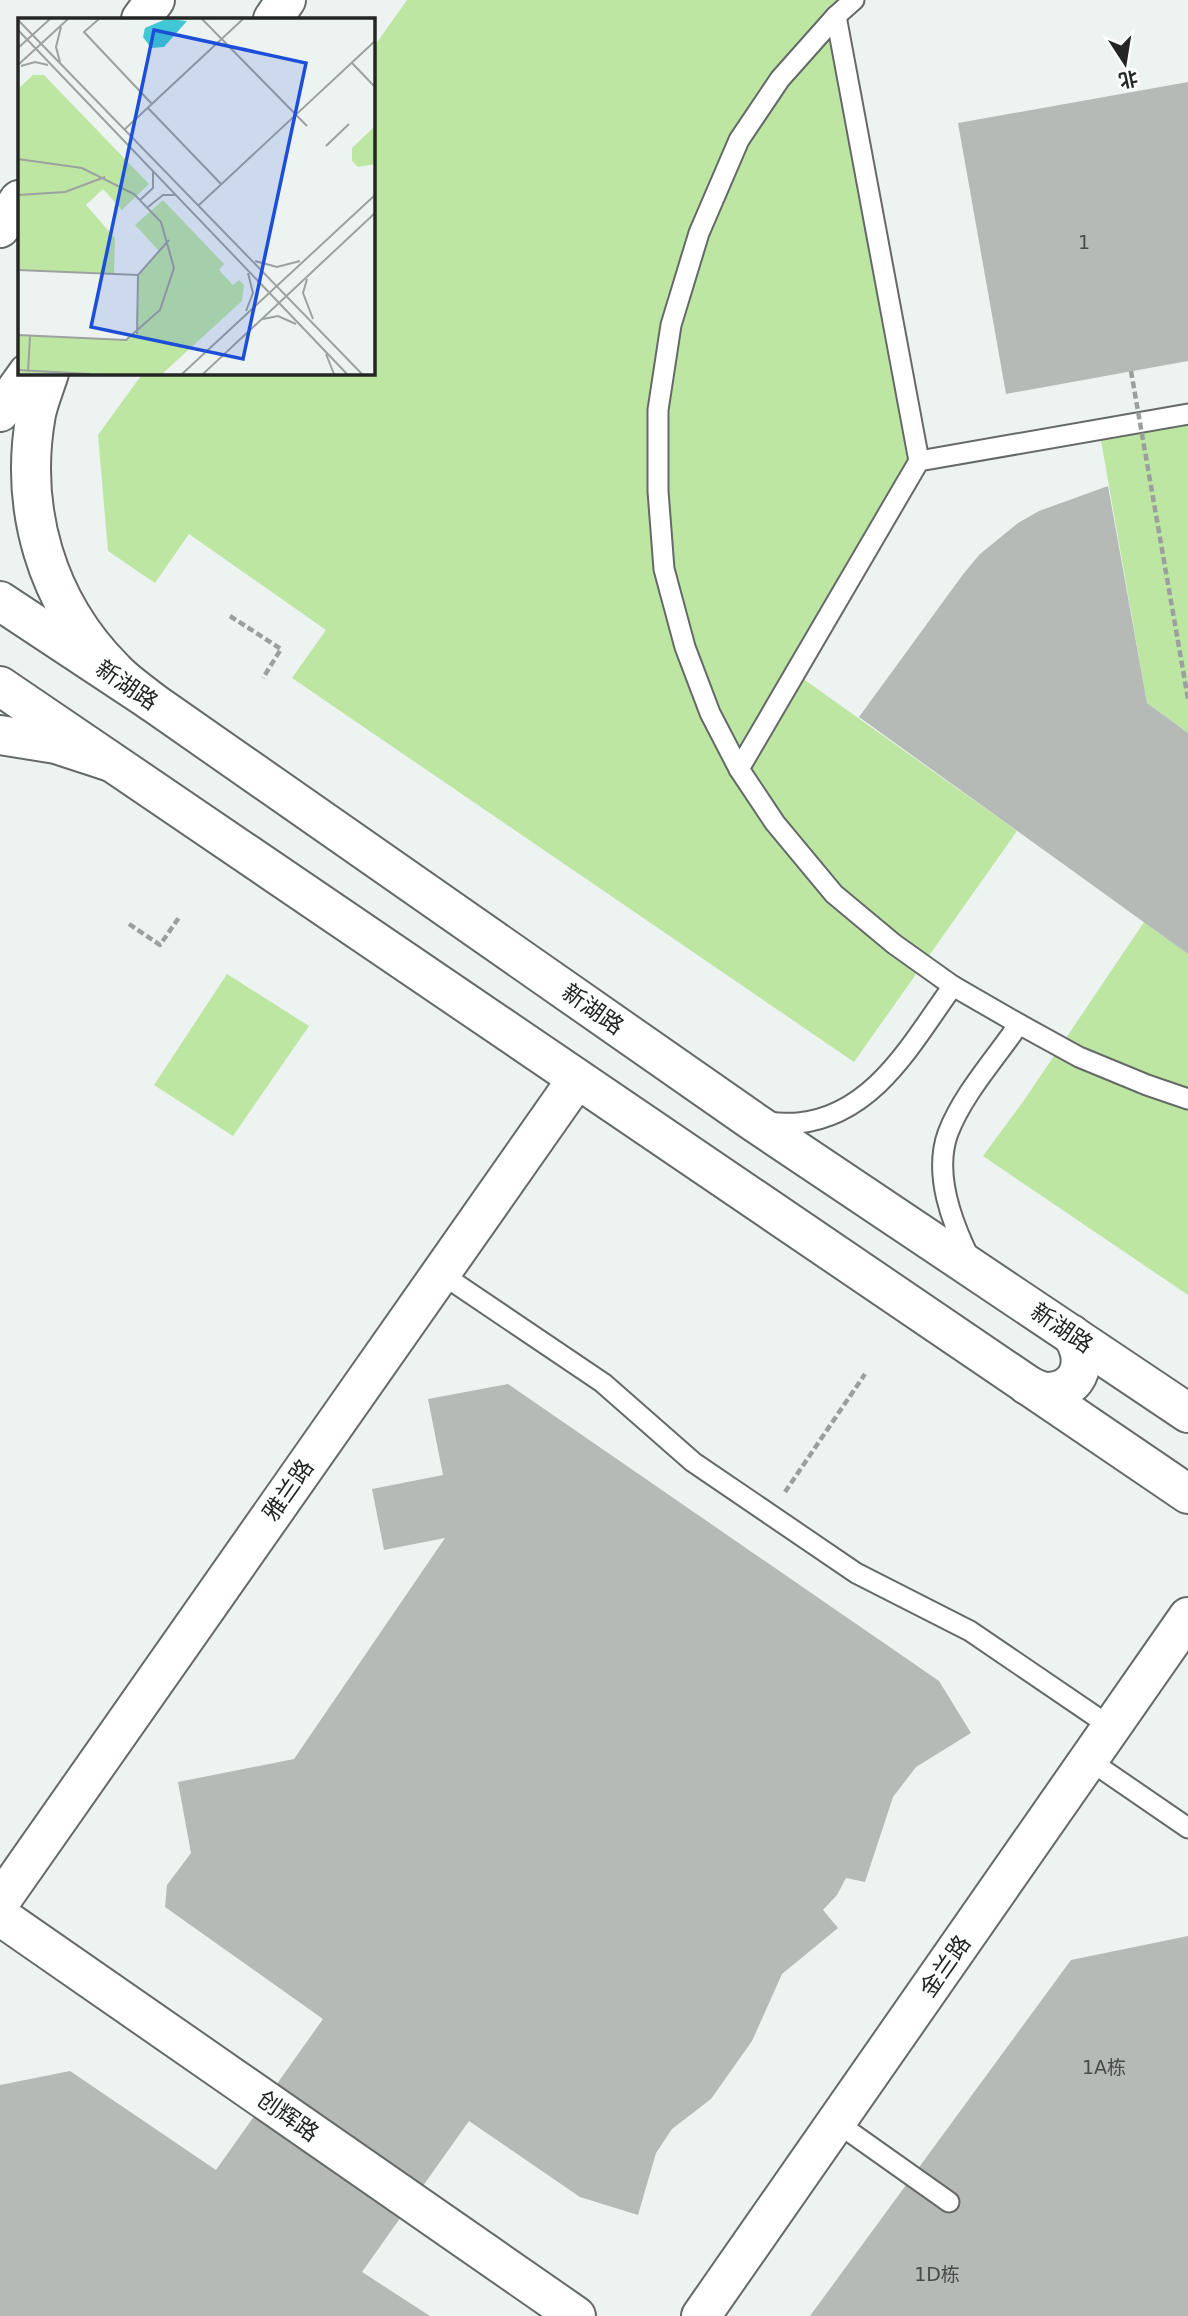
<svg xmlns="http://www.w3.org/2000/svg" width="1188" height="2316" font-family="'DejaVu Sans','Noto Sans SC',sans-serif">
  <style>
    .green { fill: #bde6a3 }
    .building { fill: #b6bab7 }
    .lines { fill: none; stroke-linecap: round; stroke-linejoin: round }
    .lane-casing { stroke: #656a68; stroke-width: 23 }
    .secondary-casing { stroke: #656a68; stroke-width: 42 }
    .primary-casing { stroke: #656a68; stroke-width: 42 }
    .path { stroke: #9ba09e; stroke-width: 4.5; stroke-dasharray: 7 3.5; stroke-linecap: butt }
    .lane { stroke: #fff; stroke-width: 19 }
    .secondary { stroke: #fff; stroke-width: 38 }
    .primary { stroke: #fff; stroke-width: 38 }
    .path-bridge { stroke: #9ba09e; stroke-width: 4.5; stroke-dasharray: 7 3.5; stroke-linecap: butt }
    .labels { text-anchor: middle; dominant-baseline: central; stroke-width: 7; stroke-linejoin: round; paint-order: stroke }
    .number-label { font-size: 19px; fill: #484b4a }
    .street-label { font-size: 23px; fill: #242625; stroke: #feffff }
    .inset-road { fill: none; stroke: #9da19f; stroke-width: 2 }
    .view { fill: #1d4ed8; fill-opacity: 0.15; stroke: #1d4ed8; stroke-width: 3.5 }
    .inset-edge { fill: none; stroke: #242625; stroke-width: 3.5 }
  </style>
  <rect width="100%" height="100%" fill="#edf3f1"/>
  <g class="green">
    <polygon points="407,0 854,0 836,16 919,461 795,673 1017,831 854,1062 292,678 326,630 189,534 155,583 108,551 98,435 143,373 373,373 373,48"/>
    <polygon points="1188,414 1188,733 1147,703 1099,429"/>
    <polygon points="1144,922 1188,954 1188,1295 983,1156 1025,1099"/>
    <polygon points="227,974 309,1026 233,1136 154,1085"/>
  </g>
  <g class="building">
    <polygon points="1188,82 1188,361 1006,394 958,123"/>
    <polygon points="1108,486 1147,703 1188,733 1188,954 859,717 964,573 980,554 1018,523 1039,511"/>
    <polygon points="508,1384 939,1681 971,1733 916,1767 893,1797 865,1882 846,1878 837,1895 823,1910 838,1928 782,1974 752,2041 711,2099 672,2129 656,2153 638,2215 580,2197 469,2121 362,2272 430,2316 0,2316 0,2085 70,2071 216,2170 323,2019 165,1907 167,1885 191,1853 178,1782 294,1759 445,1538 384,1550 372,1489 443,1475 428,1399"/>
    <polygon points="1188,1936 1188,2316 810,2316 1071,1960"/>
  </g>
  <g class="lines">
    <defs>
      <g id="lane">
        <polyline points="854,0 836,16 780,79 739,140 699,233 671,325 658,410 658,491 664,569 685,647 710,713 739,769 775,823 834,894 894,944 953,986 1019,1024 1079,1057 1147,1085 1188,1099"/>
        <polyline points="836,16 919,461"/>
        <polyline points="739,769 919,461 1188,414"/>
        <path d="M765 1122C776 1123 787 1124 798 1123 875 1115 912 1042 953 986"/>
        <path d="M970 1259C952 1223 933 1174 948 1133 963 1094 995 1059 1019 1024"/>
        <polyline points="440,1273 603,1383 693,1462 856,1573 970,1631 1111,1727"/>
        <polyline points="1089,1760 1188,1828"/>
        <polyline points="836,2122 949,2202"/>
      </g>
      <g id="secondary">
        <polyline points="0,601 151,701 754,1122 1188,1413"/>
        <polyline points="0,686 1188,1494"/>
        <path d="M1027 1385C1034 1388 1040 1392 1048 1392 1082 1391 1089 1357 1071 1334"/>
        <polyline points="0,1902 577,1079"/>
        <polyline points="0,1916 576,2316"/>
        <polyline points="701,2316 1188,1617"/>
      </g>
      <g id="primary">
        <polyline points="141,19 155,0"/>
        <polyline points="273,19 286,0"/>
        <polyline points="0,228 19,200"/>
        <path d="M49 373C45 386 39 400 36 414 19 508 46 602 114 670 125 682 139 691 151 701"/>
        <polyline points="0,412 28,373"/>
        <polyline points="0,735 56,744 111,762"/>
      </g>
    </defs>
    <use href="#lane" class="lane-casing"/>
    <use href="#secondary" class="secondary-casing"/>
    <use href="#primary" class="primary-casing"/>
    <g class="path">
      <polyline points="230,616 281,649 263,678"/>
      <polyline points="129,924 160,945 180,916"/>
      <polyline points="785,1492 865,1374"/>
    </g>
    <use href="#lane" class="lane"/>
    <use href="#secondary" class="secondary"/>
    <use href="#primary" class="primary"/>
    <polyline class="path-bridge" points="1131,371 1188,699"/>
  </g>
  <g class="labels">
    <g class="number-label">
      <text x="1084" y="242">1</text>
      <text x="1104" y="2067">1A栋</text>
      <text x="937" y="2274">1D栋</text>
    </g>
    <g class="street-label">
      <text transform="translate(127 685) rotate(34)">新湖路</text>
      <text transform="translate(593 1009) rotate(35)">新湖路</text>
      <text transform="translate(1062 1328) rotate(34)">新湖路</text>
      <text transform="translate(288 1490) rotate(-55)">雅兰路</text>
      <text transform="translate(945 1966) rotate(-55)">金兰路</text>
      <text transform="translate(288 2116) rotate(35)">创辉路</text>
    </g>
  </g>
  <g transform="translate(18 18)">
    <rect width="357" height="357" fill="#edf3f1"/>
    <path d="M15 57H26L131 166 104 192 85 171 68 187 97 220 96 256 0 252V71ZM357 108V146L340 149 334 143V130ZM145 182 206 246 201 252 215 267 221 262 226 267 224 283 144 356 0 355V317L108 322 118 316 120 257 141 233 117 207Z" fill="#bde6a3"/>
    <path d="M148 1 169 3 146 29 133 30 125 19 127 10Z" fill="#41c7d6"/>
    <path class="inset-road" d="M81 1 66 14 134 86M184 1 289 108M0 2 344 356M0 12 329 356M0 30 32 1M42 44 38 29 43 9M334 45 357 69M0 47 50 1M3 48 17 44 30 47M130 90 203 166M107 111 225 1M308 128 331 106M0 141 64 150 116 176 143 204 156 250 142 292 108 322 0 317M0 177 47 174 87 159M122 182 135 170V154M181 187 357 23M130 189 145 177H158M237 243 259 249 282 243M0 252 120 257 151 222M289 261 285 275 295 301M228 293 235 275 230 255M245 301 260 298 278 306M119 316 120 257M308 336 316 356M0 352 72 356M10 354 12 318M164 356 357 177M185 356 357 195"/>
    <path class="view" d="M136 12 288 45 225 341 73 309Z"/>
    <rect width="357" height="357" class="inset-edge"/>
  </g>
  <g transform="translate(1125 63) rotate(168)" stroke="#feffff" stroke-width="5" paint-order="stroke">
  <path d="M0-5L12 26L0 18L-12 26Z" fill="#242625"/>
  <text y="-10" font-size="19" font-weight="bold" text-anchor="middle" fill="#242625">北</text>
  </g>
</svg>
